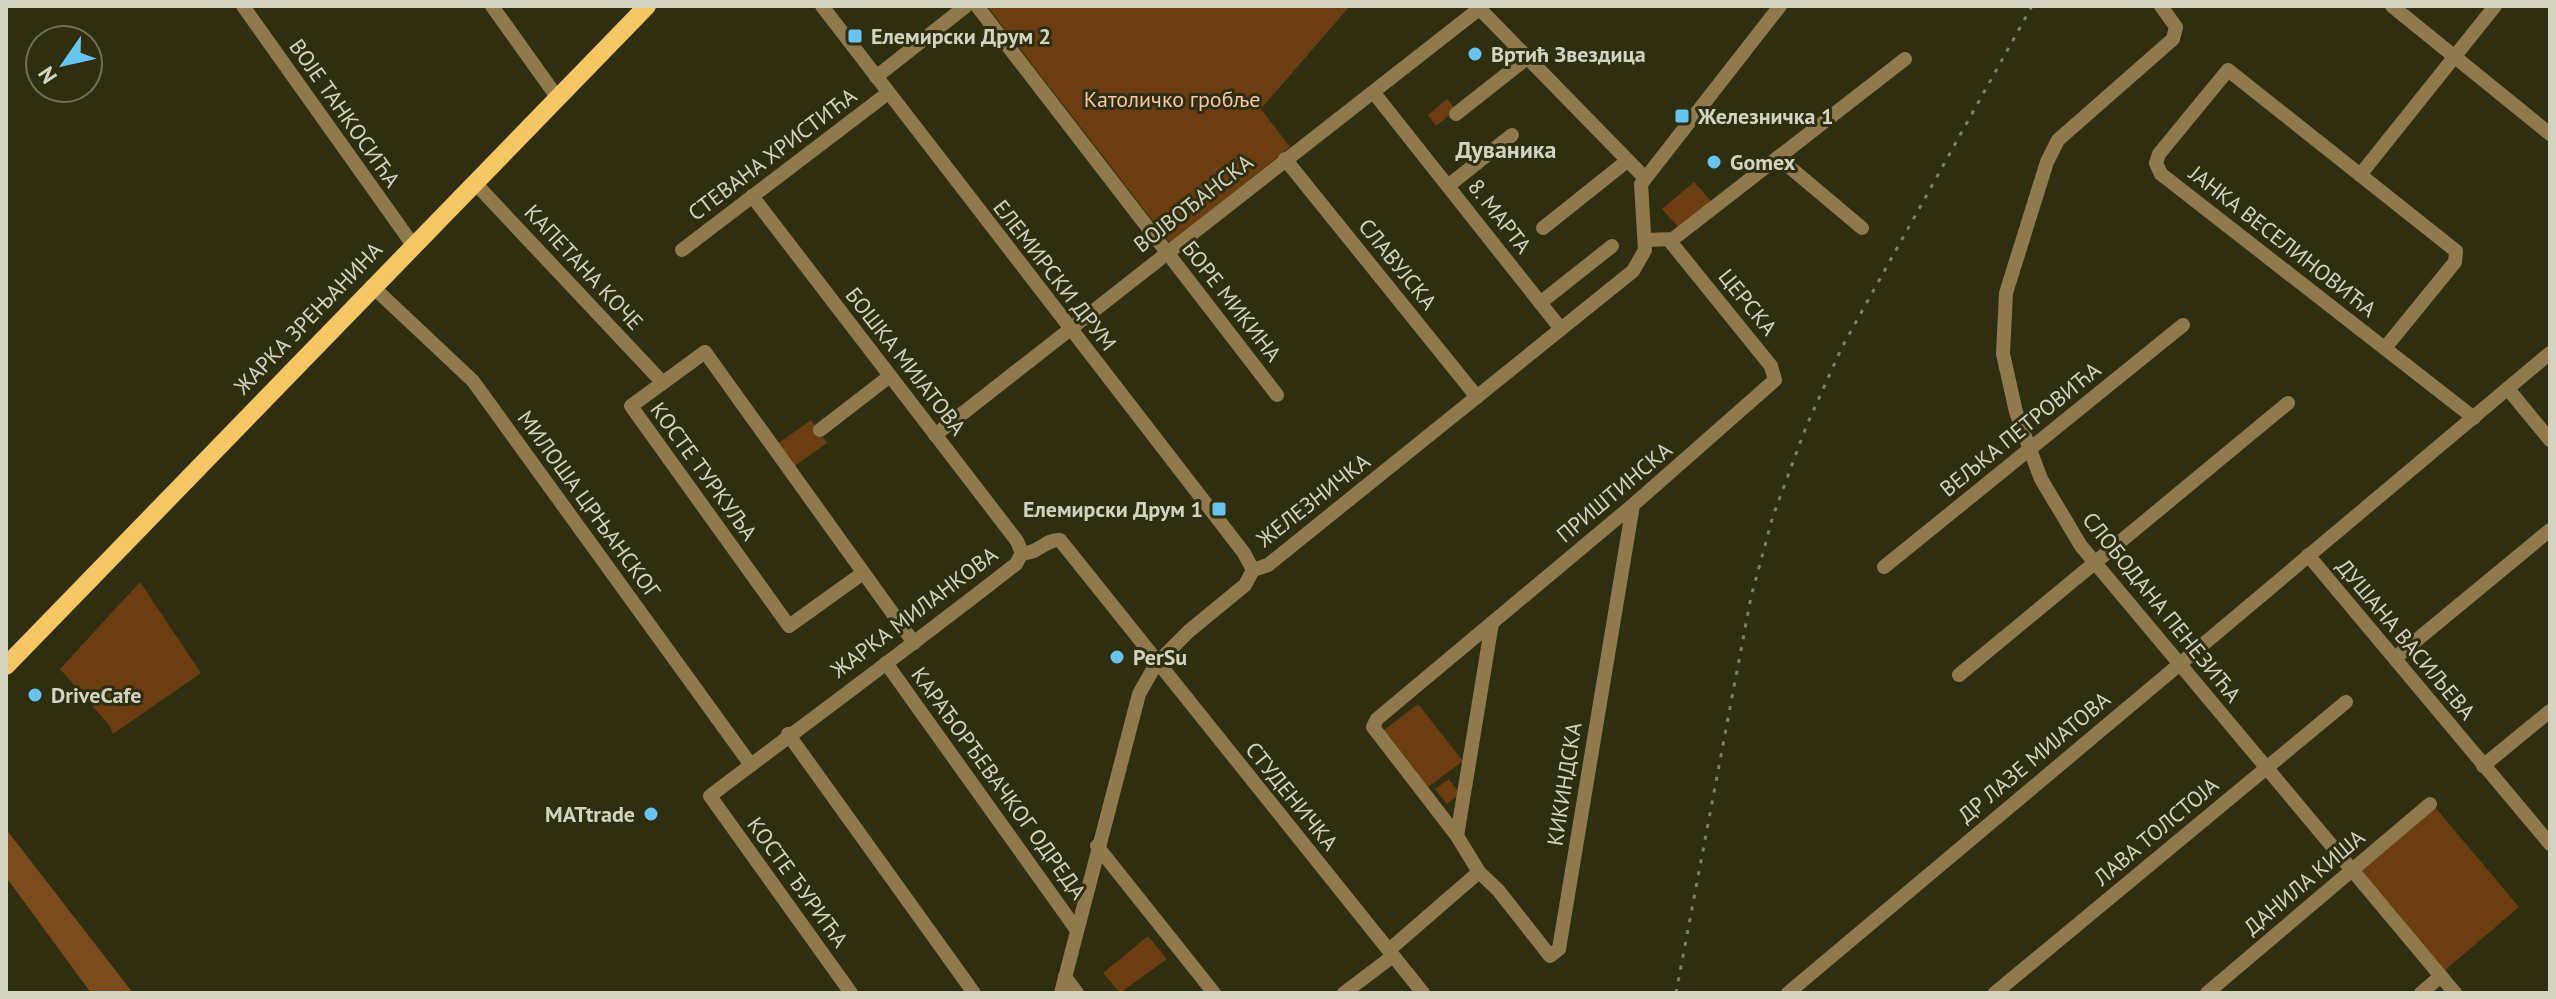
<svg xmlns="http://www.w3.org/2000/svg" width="2556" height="999" font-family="'PT Sans',sans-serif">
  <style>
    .green { fill: #6b3d11 }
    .forest { fill: #7b4a1d }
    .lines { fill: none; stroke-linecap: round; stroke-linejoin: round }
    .minor { stroke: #8f794d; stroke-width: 14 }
    .major { stroke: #f4c664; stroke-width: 18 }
    .rail { stroke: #7f7f67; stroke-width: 3; stroke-dasharray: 4 8; stroke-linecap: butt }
    .poi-dot { fill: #66c4ef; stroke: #2f2e11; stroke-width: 3 }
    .labels { text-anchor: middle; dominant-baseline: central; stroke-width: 6; stroke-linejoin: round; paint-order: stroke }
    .poi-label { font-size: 22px; font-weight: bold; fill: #d3d3c2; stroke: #2f2e11; text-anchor: start }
    .park-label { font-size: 22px; fill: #f5c7a3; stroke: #2f2e11 }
    .street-label { font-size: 22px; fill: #d3d3c2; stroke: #2f2e11 }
    .neighbourhood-label { font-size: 24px; font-weight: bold; fill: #d3d3c2; stroke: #2f2e11 }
  </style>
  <rect width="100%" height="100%" fill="#2f2e11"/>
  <g class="green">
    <polygon points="987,6 1350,6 1261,109 1290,147 1170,243"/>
    <polygon points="1447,99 1456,110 1436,126 1428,115"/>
    <polygon points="1694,182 1712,202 1680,229 1662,209"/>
    <polygon points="811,420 827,443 789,470 773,447"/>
    <polygon points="140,582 201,673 113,734 110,726 60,669"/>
    <polygon points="1418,704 1463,761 1428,787 1384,730"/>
    <polygon points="1449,779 1460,794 1447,804 1435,789"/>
    <polygon points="2434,806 2519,907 2444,971 2358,870"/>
    <polygon points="1148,936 1167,959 1120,993 1103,973"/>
  </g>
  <polygon class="forest" points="6,829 133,993 91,993 6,877"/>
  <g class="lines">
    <g class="minor">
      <polyline points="243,6 413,245"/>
      <polyline points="492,6 557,97"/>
      <polyline points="822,6 1244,553 1253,570"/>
      <polyline points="977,6 1277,395"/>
      <polyline points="1477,6 1645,178"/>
      <polyline points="2161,6 2176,27 2173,39 2058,140 2047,162 2006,293 2003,354 2016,412 2041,479 2081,546 2455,993"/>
      <polyline points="2392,6 2550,134"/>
      <polyline points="876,77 966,6"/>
      <polyline points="1374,93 1561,329"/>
      <polyline points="1456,114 1527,58"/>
      <polyline points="1285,159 1477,397"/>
      <polyline points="1780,159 1862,228"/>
      <polyline points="2360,175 2495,6"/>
      <polyline points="474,182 663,383"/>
      <polyline points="1448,186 1512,135"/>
      <polyline points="752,196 1017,541 1022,553"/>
      <polyline points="1543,228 1627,161"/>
      <polyline points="1645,240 1673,239 1905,59"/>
      <polyline points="682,250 888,93"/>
      <polyline points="372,286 473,381 751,765"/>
      <polyline points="1540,303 1612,246"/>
      <polyline points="2385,348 2455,262 2456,251 2228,70 2159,154 2156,163 2161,174 2474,418"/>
      <polyline points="2508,389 2550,440"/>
      <polyline points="820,430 890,376"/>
      <polyline points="935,435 1479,9"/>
      <polyline points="1633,505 1559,949 1550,956 1498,890 1479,872 1457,836 1373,727 1377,719 1633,505 1775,380 1771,366 1669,240"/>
      <path d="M1022 553C1037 555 1045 539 1060 540L1423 993"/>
      <polyline points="2308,555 2550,844"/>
      <polyline points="1884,567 2183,325"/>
      <polyline points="863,573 789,626 631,406 705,352 914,643"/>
      <polyline points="2395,658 2550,530"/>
      <polyline points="886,663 1076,929"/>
      <polyline points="1959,675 2288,403"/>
      <polyline points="788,734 974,993"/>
      <polyline points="2483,766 2550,711"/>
      <polyline points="1457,836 1492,623"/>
      <polyline points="1097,846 1214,993"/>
      <polyline points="1389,950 1479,872"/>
      <polyline points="1065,977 1077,993"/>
      <path d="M851 993 710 796C812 719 915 643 1016 564L1022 553"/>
      <polyline points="1061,993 1139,694 1156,664 1189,631 1245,585 1253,570 1268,565 1633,271 1645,250 1641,184 1780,6"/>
      <polyline points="1344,993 1393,956"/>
      <polyline points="1788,993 2550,353"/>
      <polyline points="1995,993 2346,702"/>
      <polyline points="2207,993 2430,804"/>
      <polyline points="2421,993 2441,976"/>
    </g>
    <polyline class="major" points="6,666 647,6"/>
    <polyline class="rail" points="1676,993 1751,597 1773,516 1806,427 1842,347 2032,6"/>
  </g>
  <g class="poi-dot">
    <rect x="847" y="28" width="16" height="16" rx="4"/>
    <circle cx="1475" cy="54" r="8"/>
    <rect x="1674" y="108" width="16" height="16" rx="4"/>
    <circle cx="1714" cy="162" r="8"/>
    <rect x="1211" y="501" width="16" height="16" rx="4"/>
    <circle cx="1117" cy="657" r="8"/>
    <circle cx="35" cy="695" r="8"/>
    <circle cx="651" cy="814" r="8"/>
  </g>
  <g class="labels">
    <g class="poi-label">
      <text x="871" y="36">Елемирски Друм 2</text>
      <text x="1491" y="54">Вртић Звездица</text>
      <text x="1698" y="116">Железничка 1</text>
      <text x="1730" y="162">Gomex</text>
      <text x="1203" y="509" text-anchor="end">Елемирски Друм 1</text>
      <text x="1133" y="657">PerSu</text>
      <text x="51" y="695">DriveCafe</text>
      <text x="635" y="814" text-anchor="end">MATtrade</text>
    </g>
    <g class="park-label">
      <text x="1172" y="99">Католичко гробље</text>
    </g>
    <g class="street-label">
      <text transform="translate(345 113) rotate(55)">ВОЈЕ ТАНКОСИЋА</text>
      <text transform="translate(772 154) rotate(-37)">СТЕВАНА ХРИСТИЋА</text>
      <text transform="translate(1193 203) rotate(-38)">ВОЈВОЂАНСКА</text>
      <text transform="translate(1500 216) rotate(52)">8. МАРТА</text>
      <text transform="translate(2283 241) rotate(38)">ЈАНКА ВЕСЕЛИНОВИЋА</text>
      <text transform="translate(1398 264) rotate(51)">СЛАВУЈСКА</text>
      <text transform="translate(584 267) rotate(47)">КАПЕТАНА КОЧЕ</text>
      <text transform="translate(1055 275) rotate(52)">ЕЛЕМИРСКИ ДРУМ</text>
      <text transform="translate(1232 301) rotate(52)">БОРЕ МИКИНА</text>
      <text transform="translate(1748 302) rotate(51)">ЦЕРСКА</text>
      <text transform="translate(308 318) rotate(-46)">ЖАРКА ЗРЕЊАНИНА</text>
      <text transform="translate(906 361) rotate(52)">БОШКА МИЈАТОВА</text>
      <text transform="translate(2020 429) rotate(-39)">ВЕЉКА ПЕТРОВИЋА</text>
      <text transform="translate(704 471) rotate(54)">КОСТЕ ТУРКУЉА</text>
      <text transform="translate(1614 492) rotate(-40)">ПРИШТИНСКА</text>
      <text transform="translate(1313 500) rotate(-38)">ЖЕЛЕЗНИЧКА</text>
      <text transform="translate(589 504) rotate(54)">МИЛОША ЦРЊАНСКОГ</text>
      <text transform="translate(2162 607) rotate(51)">СЛОБОДАНА ПЕНЕЗИЋА</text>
      <text transform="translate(914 612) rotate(-37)">ЖАРКА МИЛАНКОВА</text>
      <text transform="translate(2406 639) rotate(50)">ДУШАНА ВАСИЉЕВА</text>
      <text transform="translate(2034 757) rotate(-40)">ДР ЛАЗЕ МИЈАТОВА</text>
      <text transform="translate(999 783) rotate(54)">КАРАЂОРЂЕВАЧКОГ ОДРЕДА</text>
      <text transform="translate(1564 784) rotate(-81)">КИКИНДСКА</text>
      <text transform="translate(1292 796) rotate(51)">СТУДЕНИЧКА</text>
      <text transform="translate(2156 831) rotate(-40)">ЛАВА ТОЛСТОЈА</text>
      <text transform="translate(798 882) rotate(54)">КОСТЕ ЂУРИЋА</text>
      <text transform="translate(2304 882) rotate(-40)">ДАНИЛА КИША</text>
    </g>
    <g class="neighbourhood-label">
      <text x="1506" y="149">Дуваника</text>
    </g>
  </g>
  <rect width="2556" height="999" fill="none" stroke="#d3d3c2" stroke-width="16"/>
  <g transform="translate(64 64) rotate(236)"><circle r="38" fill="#2f2e11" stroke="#717058" stroke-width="2"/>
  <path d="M0-6L14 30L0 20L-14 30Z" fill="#66c4ef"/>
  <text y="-12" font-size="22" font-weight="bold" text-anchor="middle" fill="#d3d3c2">N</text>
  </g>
</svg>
